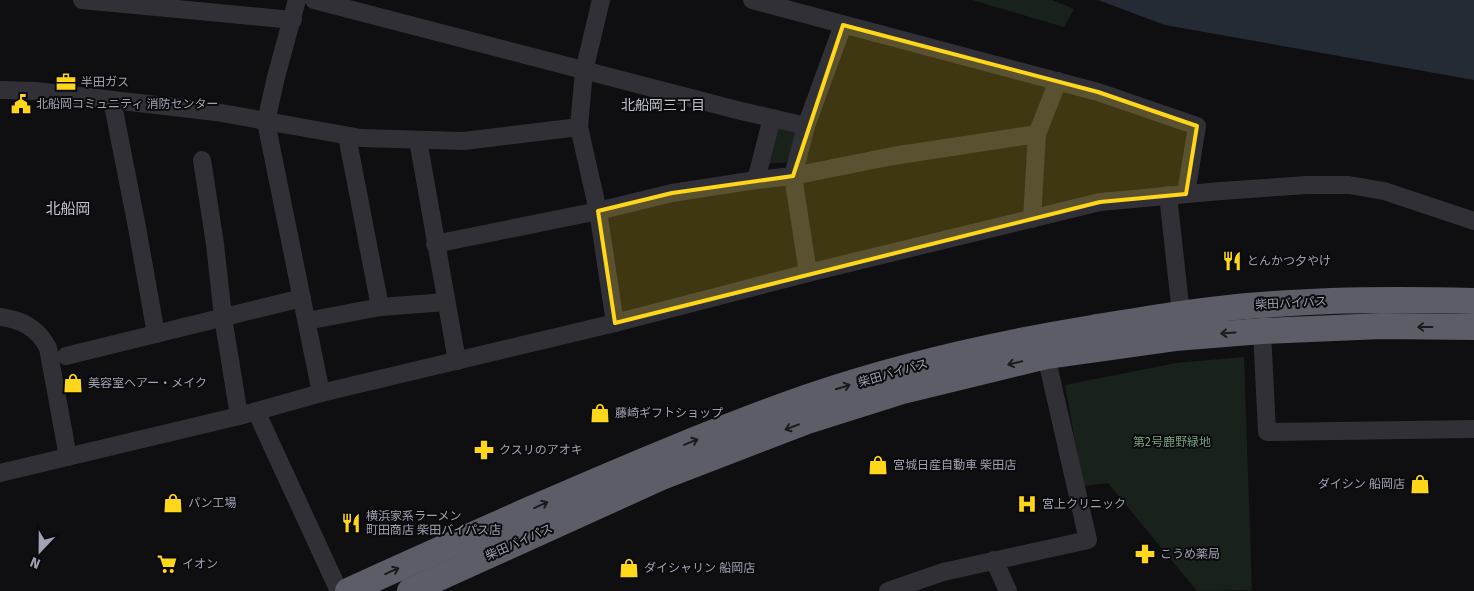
<svg xmlns="http://www.w3.org/2000/svg" width="1474" height="591" font-family="'Fira Sans','Noto Sans JP',sans-serif">
  <style>
    .green { fill: #19211b }
    .water { fill: #252b35 }
    .lines { fill: none; stroke-linecap: round; stroke-linejoin: round }
    .minor { stroke: #303036; stroke-width: 18 }
    .highway { stroke: #5c5d67; stroke-width: 26 }
    .oneway { stroke: #1b1b1e }
    .marked { fill: #fed61a; fill-opacity: 0.2; stroke: #fed61a; stroke-width: 4; stroke-linejoin: round }
    .labels { text-anchor: middle; dominant-baseline: central; stroke-width: 4; stroke-linejoin: round; paint-order: stroke }
    .poi-label { font-size: 12px; fill: #9fa2b3; stroke: #0b0a0c; text-anchor: start }
    .street-label { font-size: 12px; fill: #9fa2b3; stroke: #0b0a0c }
    .park-label { font-size: 12px; fill: #74a07e; stroke: #0b0a0c }
    .neighbourhood-label { font-size: 14px; fill: #c0c2cf; stroke: #0b0a0c }
    .quarter-label { font-size: 15px; fill: #c0c2cf; stroke: #0b0a0c }
  </style>
  <rect width="100%" height="100%" fill="#0f0f11"/>
  <g class="green">
    <polygon points="972,0 1052,0 1074,9 1064,27"/>
    <polygon points="773,122 798,129 791,162 765,164"/>
    <polygon points="1244,357 1252,590 1197,591 1108,483 1083,486 1065,385 1176,363"/>
  </g>
  <polygon class="water" points="1098,0 1474,0 1474,80 1165,25"/>
  <g class="lines">
    <g class="minor">
      <polyline points="82,0 293,20"/>
      <polyline points="297,0 276,77 266,122 321,393"/>
      <polyline points="314,0 741,111 806,126"/>
      <polyline points="601,0 584,71 579,127 598,211 615,323"/>
      <polyline points="752,0 1098,92 1197,126 1186,194"/>
      <polyline points="0,90 36,91 216,112 361,138 464,141 579,127"/>
      <polyline points="112,100 136,222 156,334"/>
      <polyline points="1037,134 1058,81"/>
      <polyline points="347,136 380,307"/>
      <polyline points="418,140 457,361"/>
      <polyline points="202,160 215,244 223,317 239,416"/>
      <polyline points="756,180 772,118"/>
      <polyline points="1168,195 1181,314"/>
      <polyline points="435,244 598,211 672,193 756,180 793,176 893,156 1037,134 1032,219"/>
      <polyline points="808,273 793,176 806,126 843,25"/>
      <path d="M0 317C22 320 38 328 48 348L68 457"/>
      <polyline points="307,321 380,307 446,302"/>
      <polyline points="1262,331 1267,432 1474,429"/>
      <polyline points="66,356 302,298"/>
      <polyline points="256,411 339,591"/>
      <polyline points="0,473 239,416 321,393 615,323 808,273 1100,202 1221,191 1307,185 1349,185 1384,191 1474,221"/>
      <polyline points="994,560 1008,591"/>
      <polyline points="888,591 943,572 1088,540 1046,356"/>
    </g>
    <g class="highway">
      <path d="M348 591C409 563 470 536 531 509 621 470 712 431 805 398 898 366 995 344 1092 328 1148 319 1204 309 1261 305 1332 299 1403 299 1474 301"/>
      <polyline points="410,591 664,476 807,421 902,391 1046,356 1175,338 1262,331 1382,326 1474,327"/>
    </g>
  </g>
  <defs><path id="oneway-shaft" d="M-6 0H5M1.5-3L5.5 0L1.5 3" fill="none" stroke-width="1.6" stroke-linecap="round" stroke-linejoin="round" transform="scale(1.25)"/></defs>
  <g class="oneway">
    <use href="#oneway-shaft" transform="translate(1425 327) rotate(-180)"/>
    <use href="#oneway-shaft" transform="translate(1228 333) rotate(176)"/>
    <use href="#oneway-shaft" transform="translate(1015 363) rotate(166)"/>
    <use href="#oneway-shaft" transform="translate(843 387) rotate(-17)"/>
    <use href="#oneway-shaft" transform="translate(792 427) rotate(159)"/>
    <use href="#oneway-shaft" transform="translate(691 442) rotate(-22)"/>
    <use href="#oneway-shaft" transform="translate(541 505) rotate(-24)"/>
    <use href="#oneway-shaft" transform="translate(392 571) rotate(-24)"/>
  </g>
  <path class="marked" d="M843 25 1098 92 1197 126 1186 194 1100 202 615 323 598 211 672 193 793 176Z"/>
  <defs>
    <symbol id="office-bare" viewBox="-9 -9 18 18"><path d="M-6-3h4V-5.5h4V-3h4V5H-6ZM-1-4.5V-3h2v-1.5ZM-6 0V1H6V0Z" fill="#fed61a" stroke="#0b0a0c" stroke-width="2.5" paint-order="stroke"/></symbol>
    <symbol id="civic-bare" viewBox="-9 -9 18 18"><path d="M-.6-6.5H3V-4.5H.6V-3L4-1V1h2V6H-6V1h2V-1L-.6-3ZM-1.2 2.5V6h2.4V2.5Z" fill="#fed61a" stroke="#0b0a0c" stroke-width="2.5" paint-order="stroke"/></symbol>
    <symbol id="restaurant-bare" viewBox="-9 -9 18 18"><path d="M-5-6h1v4h1v-4h1v4h1v-4h1v5L-1.5 .5V6h-2V.5L-5-1ZM5-6V6H3V1.5H1.5Q1.5-4 5-6Z" fill="#fed61a" stroke="#0b0a0c" stroke-width="2.5" paint-order="stroke"/></symbol>
    <symbol id="shop-bare" viewBox="-9 -9 18 18"><path d="M-5-2.5h2.3a2.7 3.5 0 0 1 5.4 0H5L5.5 6h-11ZM-1.5-2.5h3a1.5 2.3 0 0 0-3 0Z" fill="#fed61a" stroke="#0b0a0c" stroke-width="2.5" paint-order="stroke"/></symbol>
    <symbol id="pharmacy-bare" viewBox="-9 -9 18 18"><path d="M-2-6h4v4h4v4h-4v4h-4v-4h-4v-4h4Z" fill="#fed61a" stroke="#0b0a0c" stroke-width="2.5" paint-order="stroke"/></symbol>
    <symbol id="hospital-bare" viewBox="-9 -9 18 18"><path d="M-5-5h3v3.5h4V-5h3V5h-3V1.5h-4V5h-3Z" fill="#fed61a" stroke="#0b0a0c" stroke-width="2.5" paint-order="stroke"/></symbol>
    <symbol id="supermarket-bare" viewBox="-9 -9 18 18"><path d="M-6-5.5h2.5l.6 2H6L4.5 2H-2.5L-4.4-4H-6ZM-1.5 3.2a1.3 1.3 0 1 0 .1 0ZM3 3.2a1.3 1.3 0 1 0 .1 0Z" fill="#fed61a" stroke="#0b0a0c" stroke-width="2.5" paint-order="stroke"/></symbol>
  </defs>
  <g fill-rule="evenodd">
    <use href="#office-bare" x="52" y="68" width="28" height="28"/>
    <use href="#civic-bare" x="7" y="90" width="28" height="28"/>
    <use href="#restaurant-bare" x="1218" y="247" width="28" height="28"/>
    <use href="#shop-bare" x="59" y="369" width="28" height="28"/>
    <use href="#shop-bare" x="586" y="399" width="28" height="28"/>
    <use href="#pharmacy-bare" x="470" y="436" width="28" height="28"/>
    <use href="#shop-bare" x="864" y="451" width="28" height="28"/>
    <use href="#shop-bare" x="1406" y="470" width="28" height="28"/>
    <use href="#shop-bare" x="159" y="489" width="28" height="28"/>
    <use href="#hospital-bare" x="1013" y="490" width="28" height="28"/>
    <use href="#restaurant-bare" x="337" y="509" width="28" height="28"/>
    <use href="#pharmacy-bare" x="1131" y="540" width="28" height="28"/>
    <use href="#supermarket-bare" x="153" y="550" width="28" height="28"/>
    <use href="#shop-bare" x="615" y="554" width="28" height="28"/>
  </g>
  <g class="labels">
    <g class="poi-label">
      <text x="81" y="82">半田ガス</text>
      <text x="36" y="104">北船岡コミュニティ 消防センター</text>
      <text x="1247" y="261">とんかつ夕やけ</text>
      <text x="88" y="383">美容室ヘアー・メイク</text>
      <text x="615" y="413">藤崎ギフトショップ</text>
      <text x="499" y="450">クスリのアオキ</text>
      <text x="893" y="465">宮城日産自動車 柴田店</text>
      <text x="1405" y="484" text-anchor="end">ダイシン 船岡店</text>
      <text x="188" y="503">パン工場</text>
      <text x="1042" y="504">宮上クリニック</text>
      <text x="366" y="516">横浜家系ラーメン<tspan x="366" dy="14">町田商店 柴田バイパス店</tspan></text>
      <text x="1160" y="554">こうめ薬局</text>
      <text x="182" y="564">イオン</text>
      <text x="644" y="568">ダイシャリン 船岡店</text>
    </g>
    <g class="street-label">
      <text transform="translate(1291 303) rotate(-3)">柴田バイパス</text>
      <text transform="translate(893 373) rotate(-16)">柴田バイパス</text>
      <text transform="translate(519 542) rotate(-24)">柴田バイパス</text>
    </g>
    <g class="park-label">
      <text x="1172" y="442">第2号鹿野緑地</text>
    </g>
    <g class="neighbourhood-label">
      <text x="663" y="105">北船岡三丁目</text>
    </g>
    <g class="quarter-label">
      <text x="68" y="209">北船岡</text>
    </g>
  </g>
  <g transform="translate(40 551) rotate(202)" stroke="#0b0a0c" stroke-width="4" paint-order="stroke">
  <path d="M0-4L9 19L0 12L-9 19Z" fill="#9fa2b3"/>
  <text y="-8" font-size="14" font-weight="bold" text-anchor="middle" fill="#9fa2b3">N</text>
  </g>
</svg>
